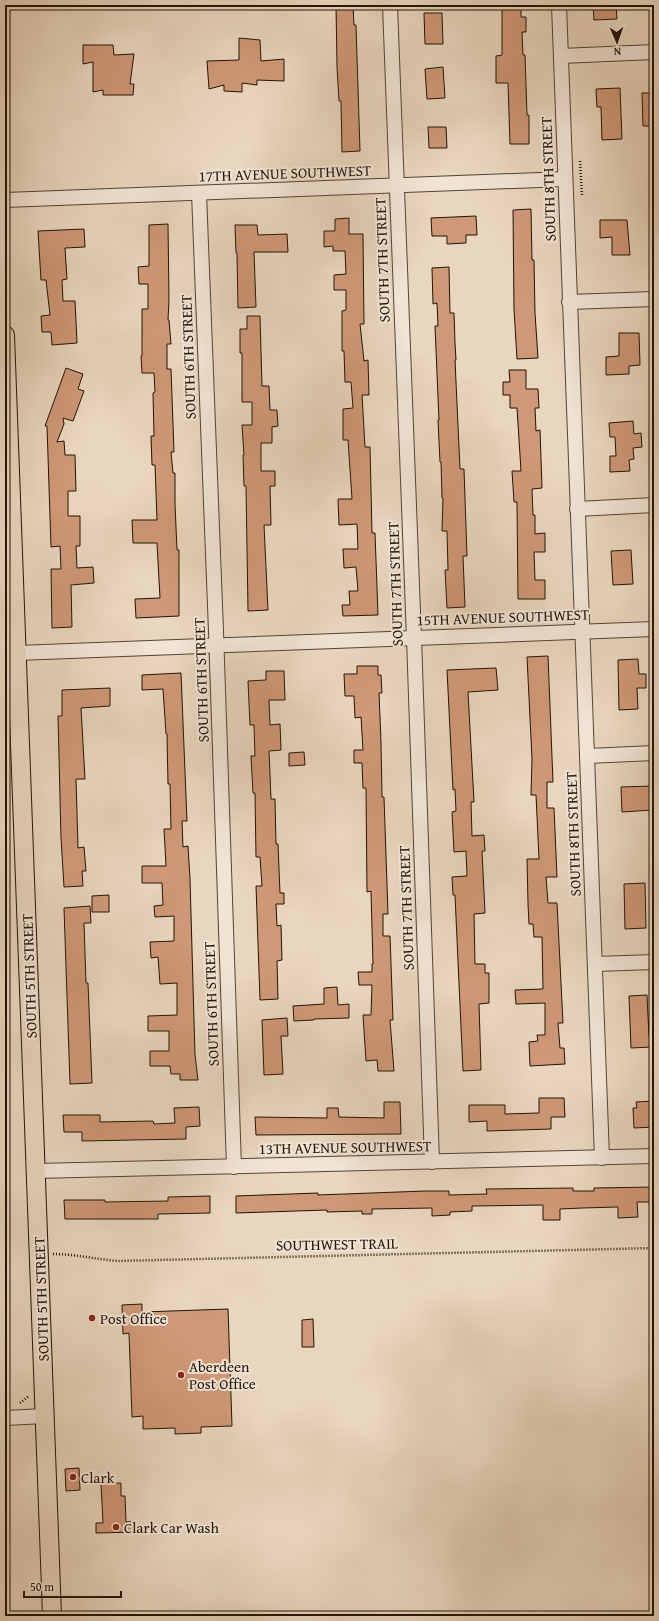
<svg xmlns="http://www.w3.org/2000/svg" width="659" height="1621" font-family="'Gentium Book Plus',serif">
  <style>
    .building { fill: #cf9876; stroke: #201406 }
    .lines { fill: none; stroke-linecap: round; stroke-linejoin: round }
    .minor-casing { stroke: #524434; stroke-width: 16 }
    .major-casing { stroke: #201406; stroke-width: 20 }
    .path { stroke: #201406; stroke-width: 2.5; stroke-dasharray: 1 2; stroke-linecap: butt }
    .minor { stroke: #f1e4d5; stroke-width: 14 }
    .major { stroke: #e9d6be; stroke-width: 18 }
    .rail { stroke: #201406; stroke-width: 3; stroke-dasharray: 7 7; stroke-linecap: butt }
    .poi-dot { fill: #8f2418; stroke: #f1e4d5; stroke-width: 1.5 }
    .labels { text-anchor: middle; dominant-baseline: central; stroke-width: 4; stroke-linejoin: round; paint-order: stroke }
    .street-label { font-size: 15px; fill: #201406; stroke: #f1e4d5 }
    .poi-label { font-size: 15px; fill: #201406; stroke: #f1e4d5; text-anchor: start }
  </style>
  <rect width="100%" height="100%" fill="#e9d6be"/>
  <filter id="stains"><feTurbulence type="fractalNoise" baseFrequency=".005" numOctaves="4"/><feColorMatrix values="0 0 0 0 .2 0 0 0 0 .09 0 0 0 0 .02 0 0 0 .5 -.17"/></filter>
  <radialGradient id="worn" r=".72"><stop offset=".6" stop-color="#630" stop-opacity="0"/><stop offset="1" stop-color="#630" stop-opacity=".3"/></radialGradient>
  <g class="building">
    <polygon points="336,5 353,5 354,25 356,25 360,151 342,152 341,101 339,101 337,67"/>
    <polygon points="502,5 521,5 521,17 526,17 526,32 522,32 523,55 525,55 527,115 529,115 529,144 510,144 508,83 496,83 496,56 502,55"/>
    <polygon points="593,5 616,5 617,19 594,20"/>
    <polygon points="424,13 442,13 443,44 425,44"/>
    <polygon points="239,38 260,40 261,61 284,59 284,81 257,80 257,85 242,83 242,92 224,91 224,85 209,89 207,61 239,60"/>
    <polygon points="83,45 113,45 114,55 134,54 130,84 134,84 133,95 103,95 103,90 93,92 93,62 83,64"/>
    <polygon points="443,67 445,98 427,99 425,69"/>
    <polygon points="620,88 622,139 602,140 601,107 597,107 596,89"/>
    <polygon points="642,93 654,93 654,126 643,126"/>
    <polygon points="428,127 446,127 447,148 429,148"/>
    <polygon points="531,209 532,260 534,260 535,313 538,358 517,359 514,309 513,210"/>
    <polygon points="476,216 477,235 466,235 466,243 447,244 447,236 432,236 431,218"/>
    <polygon points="349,218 349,234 363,234 364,324 360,324 364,361 368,360 369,395 362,395 365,447 370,447 372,533 375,533 378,615 343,616 342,605 350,605 349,591 358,591 356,567 344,568 343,549 358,549 357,524 339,525 338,499 352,499 348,440 343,440 343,409 353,408 351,382 345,382 344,351 342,351 342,311 346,310 346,290 334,290 334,275 346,274 345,251 333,251 333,246 324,247 324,231 335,231 335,219"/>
    <polygon points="600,220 627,220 630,255 612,255 612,237 600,238"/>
    <polygon points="168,224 169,300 168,320 169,320 171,344 167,344 167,369 171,369 174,452 171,452 173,473 175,473 175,504 177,550 179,550 179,616 136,618 135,599 160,598 157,543 133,543 132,520 157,520 155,465 152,465 151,436 154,436 153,393 155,392 154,373 142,373 141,356 142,356 142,309 148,309 148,284 139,284 138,267 149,266 149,225"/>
    <polygon points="235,225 257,225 258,235 287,234 288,252 254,252 256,307 238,308 237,253 236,253"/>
    <polygon points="84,229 85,247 65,248 67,279 62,280 63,301 75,301 77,343 52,345 51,332 42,332 41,316 50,315 46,280 41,280 38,231"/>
    <polygon points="449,267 450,313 454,313 455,343 456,360 455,360 460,469 464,469 467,556 463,556 465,607 447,608 445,570 448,570 447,531 442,531 443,498 442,498 441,462 440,462 438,420 439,420 435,326 438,326 437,303 433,304 432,268"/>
    <polygon points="247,316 260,316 262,386 269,386 270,410 277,410 278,426 272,427 272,443 261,443 261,471 275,471 275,486 270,486 271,525 264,525 268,610 248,611 246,486 244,486 243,455 244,455 242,425 252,425 252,402 242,402 242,353 240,353 240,329 247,329"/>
    <polygon points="619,333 639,333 640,365 629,366 629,374 606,375 606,357 619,356"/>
    <polygon points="66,368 83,374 78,389 84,391 73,421 63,418 64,424 57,442 64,441 65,455 75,455 76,491 68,491 68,516 80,516 80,546 76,546 77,568 93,567 94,583 71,585 72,627 52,628 51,569 61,569 60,546 51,547 47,426 45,426"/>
    <polygon points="509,370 526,370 526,389 538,389 539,408 535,408 536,431 540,430 542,488 532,489 533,515 535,515 535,534 545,533 545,552 534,552 535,580 545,580 545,599 518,599 517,502 514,502 512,471 521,471 517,408 510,408 510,395 503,395 503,382 510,382"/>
    <polygon points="633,421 634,434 641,433 642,447 633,448 634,459 629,460 630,471 610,472 610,456 616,456 615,437 610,437 609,423"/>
    <polygon points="631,550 633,584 613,585 611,551"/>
    <polygon points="548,656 553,782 547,782 547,808 554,808 557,877 546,877 548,903 557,903 563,1023 558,1023 560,1048 564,1048 565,1064 530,1066 529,1042 538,1041 537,1035 545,1035 545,1003 516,1004 515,990 543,989 542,937 534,937 533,924 529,924 528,904 527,859 539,859 536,795 531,795 532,759 527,657"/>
    <polygon points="638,659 639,674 646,674 646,688 637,688 638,709 619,710 618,660"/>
    <polygon points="357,666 378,666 378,675 381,675 382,693 379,693 381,742 382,797 384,797 388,914 383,914 383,936 390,936 393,1020 390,1020 394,1071 378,1071 377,1060 366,1061 363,1015 371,1015 372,985 359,985 358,972 372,972 372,964 373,964 371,891 367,892 366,788 363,788 362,763 354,763 354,750 363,750 361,717 355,718 354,696 345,696 344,674 357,674"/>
    <polygon points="496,668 498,690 468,692 474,802 471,802 472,836 484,835 485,851 482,851 485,913 474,914 475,964 485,964 485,973 489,973 489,1003 479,1004 481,1070 463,1071 455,895 453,895 452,877 467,876 466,851 454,852 452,812 456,811 455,789 453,790 447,670"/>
    <polygon points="266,671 284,671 285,700 269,700 270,725 280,724 281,750 269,751 271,799 275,799 276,844 278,844 280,893 284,893 284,904 276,904 277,926 281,925 282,960 277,961 278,999 260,1000 256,886 262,886 260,857 256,857 255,793 253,793 251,756 255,756 254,725 250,725 248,681 266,680"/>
    <polygon points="181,673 187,821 182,821 183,847 188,846 190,879 195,1055 198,1080 180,1080 180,1074 171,1074 170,1066 150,1066 150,1051 169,1051 169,1031 148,1031 148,1016 177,1015 177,983 160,984 158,957 151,958 150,942 174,941 174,916 155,917 154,906 163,905 162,883 142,883 142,866 166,866 164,829 171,829 170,784 168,784 167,734 166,734 163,689 142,690 142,675"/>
    <polygon points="110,688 110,706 81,708 85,779 76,779 78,848 84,847 86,871 82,871 83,886 64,887 61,838 58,716 62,716 62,690"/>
    <polygon points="304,752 305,765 289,766 289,753"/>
    <polygon points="652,786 653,810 622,812 621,787"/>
    <polygon points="645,883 646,928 625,929 624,884"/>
    <polygon points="109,895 109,912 92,912 92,896"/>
    <polygon points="90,906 91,923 84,923 86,983 88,983 92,1083 70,1084 64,908"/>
    <polygon points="337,987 338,1005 349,1004 349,1018 314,1019 314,1020 294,1021 293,1006 324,1004 324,988"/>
    <polygon points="647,995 649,1036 652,1035 652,1047 631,1048 629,996"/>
    <polygon points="287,1018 288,1036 281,1036 283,1074 264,1075 262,1020"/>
    <polygon points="539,1098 564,1098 565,1117 551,1117 551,1129 487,1131 487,1121 469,1122 469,1105 505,1105 505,1114 539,1113"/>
    <polygon points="654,1101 654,1127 634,1128 633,1108 637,1108 636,1102"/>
    <polygon points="384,1102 400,1102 401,1134 256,1135 255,1117 327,1118 327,1108 338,1108 339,1117 384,1118"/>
    <polygon points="199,1107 200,1126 186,1127 186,1139 82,1141 82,1132 64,1132 63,1115 100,1115 100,1122 153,1121 154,1124 175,1123 174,1108"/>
    <polygon points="654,1187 654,1202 637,1202 638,1217 618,1218 618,1207 582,1208 560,1209 560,1220 543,1220 543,1205 472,1206 472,1211 450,1212 450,1215 432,1216 432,1208 372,1209 372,1214 362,1214 362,1211 327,1212 327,1210 236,1213 236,1196 318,1193 318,1195 425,1191 449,1191 449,1195 487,1194 486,1189 573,1188 573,1191 594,1191 594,1188"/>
    <polygon points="210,1196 210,1213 158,1214 158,1219 65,1219 64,1200 105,1200 105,1202 168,1201 168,1197"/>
    <polygon points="142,1304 142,1312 228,1309 232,1426 201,1427 201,1433 175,1434 175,1428 143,1429 143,1416 132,1417 129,1333 123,1334 122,1305"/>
    <polygon points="313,1319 314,1347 302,1347 302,1320"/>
    <polygon points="79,1468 80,1490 66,1491 65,1469"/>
    <polygon points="121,1483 121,1496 125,1496 126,1522 136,1521 137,1532 96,1533 96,1523 103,1523 101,1484"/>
  </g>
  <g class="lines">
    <defs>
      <g id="minor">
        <polyline points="390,5 414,638 432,1162"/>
        <polyline points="559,5 602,1158"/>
        <polyline points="561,56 654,52"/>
        <polyline points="199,193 216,631 234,1167"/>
        <polyline points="5,200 565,179"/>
        <polyline points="569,302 654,299"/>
        <polyline points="577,509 654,505"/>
        <polyline points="17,653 654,629"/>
        <polyline points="588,756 654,753"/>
        <polyline points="595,964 654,962"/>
        <polyline points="36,1171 654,1156"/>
        <polyline points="5,1418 45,1416"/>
      </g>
      <polyline id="major" points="5,335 52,1616"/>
    </defs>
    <use href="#minor" class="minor-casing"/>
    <use href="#major" class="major-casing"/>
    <g class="path">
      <polyline points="580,161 582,196"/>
      <path d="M53 1254C74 1254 95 1259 117 1261L654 1248"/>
      <polyline points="20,1403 29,1396"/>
    </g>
    <use href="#minor" class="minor"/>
    <use href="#major" class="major"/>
    <polyline class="rail" points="5,1577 6,1616"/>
  </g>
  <g class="poi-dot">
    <circle cx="92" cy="1318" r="4"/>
    <circle cx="181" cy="1375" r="4"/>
    <circle cx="73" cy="1477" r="4"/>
    <circle cx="116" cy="1527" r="4"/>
  </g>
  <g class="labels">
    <g class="street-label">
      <text transform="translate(285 173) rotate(-2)">17TH AVENUE SOUTHWEST</text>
      <text transform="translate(548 179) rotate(-92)">SOUTH 8TH STREET</text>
      <text transform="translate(382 260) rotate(-92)">SOUTH 7TH STREET</text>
      <text transform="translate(188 357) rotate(-92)">SOUTH 6TH STREET</text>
      <text transform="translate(395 584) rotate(-92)">SOUTH 7TH STREET</text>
      <text transform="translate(503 617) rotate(-2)">15TH AVENUE SOUTHWEST</text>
      <text transform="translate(201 680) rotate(-92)">SOUTH 6TH STREET</text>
      <text transform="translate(573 834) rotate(-92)">SOUTH 8TH STREET</text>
      <text transform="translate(406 908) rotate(-92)">SOUTH 7TH STREET</text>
      <text transform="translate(29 976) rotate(-92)">SOUTH 5TH STREET</text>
      <text transform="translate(211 1004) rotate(-92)">SOUTH 6TH STREET</text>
      <text transform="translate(345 1147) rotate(-1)">13TH AVENUE SOUTHWEST</text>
      <text transform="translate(337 1244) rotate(-1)">SOUTHWEST TRAIL</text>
      <text transform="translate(41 1299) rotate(-92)">SOUTH 5TH STREET</text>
    </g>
    <g class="poi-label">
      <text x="100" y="1318">Post Office</text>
      <text x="189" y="1366">Aberdeen<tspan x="189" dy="17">Post Office</tspan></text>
      <text x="81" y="1477">Clark</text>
      <text x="124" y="1527">Clark Car Wash</text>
    </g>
  </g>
  <rect width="659" height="1621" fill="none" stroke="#e9d6be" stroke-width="20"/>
  <rect x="6" y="6" width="647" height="1609" fill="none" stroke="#201406" stroke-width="2"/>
  <rect x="10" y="10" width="639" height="1601" fill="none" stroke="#201406"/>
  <g transform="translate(617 42) rotate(178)" stroke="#f1e4d5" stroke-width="3" paint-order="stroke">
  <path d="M0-3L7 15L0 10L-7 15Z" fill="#201406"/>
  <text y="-6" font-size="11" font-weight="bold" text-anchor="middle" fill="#201406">N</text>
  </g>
  <path d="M24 1591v6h97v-6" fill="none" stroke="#201406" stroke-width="2"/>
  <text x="30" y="1591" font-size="12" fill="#201406" stroke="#f1e4d5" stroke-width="3" paint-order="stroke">50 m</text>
  <rect width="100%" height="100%" filter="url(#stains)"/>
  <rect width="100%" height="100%" fill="url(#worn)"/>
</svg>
